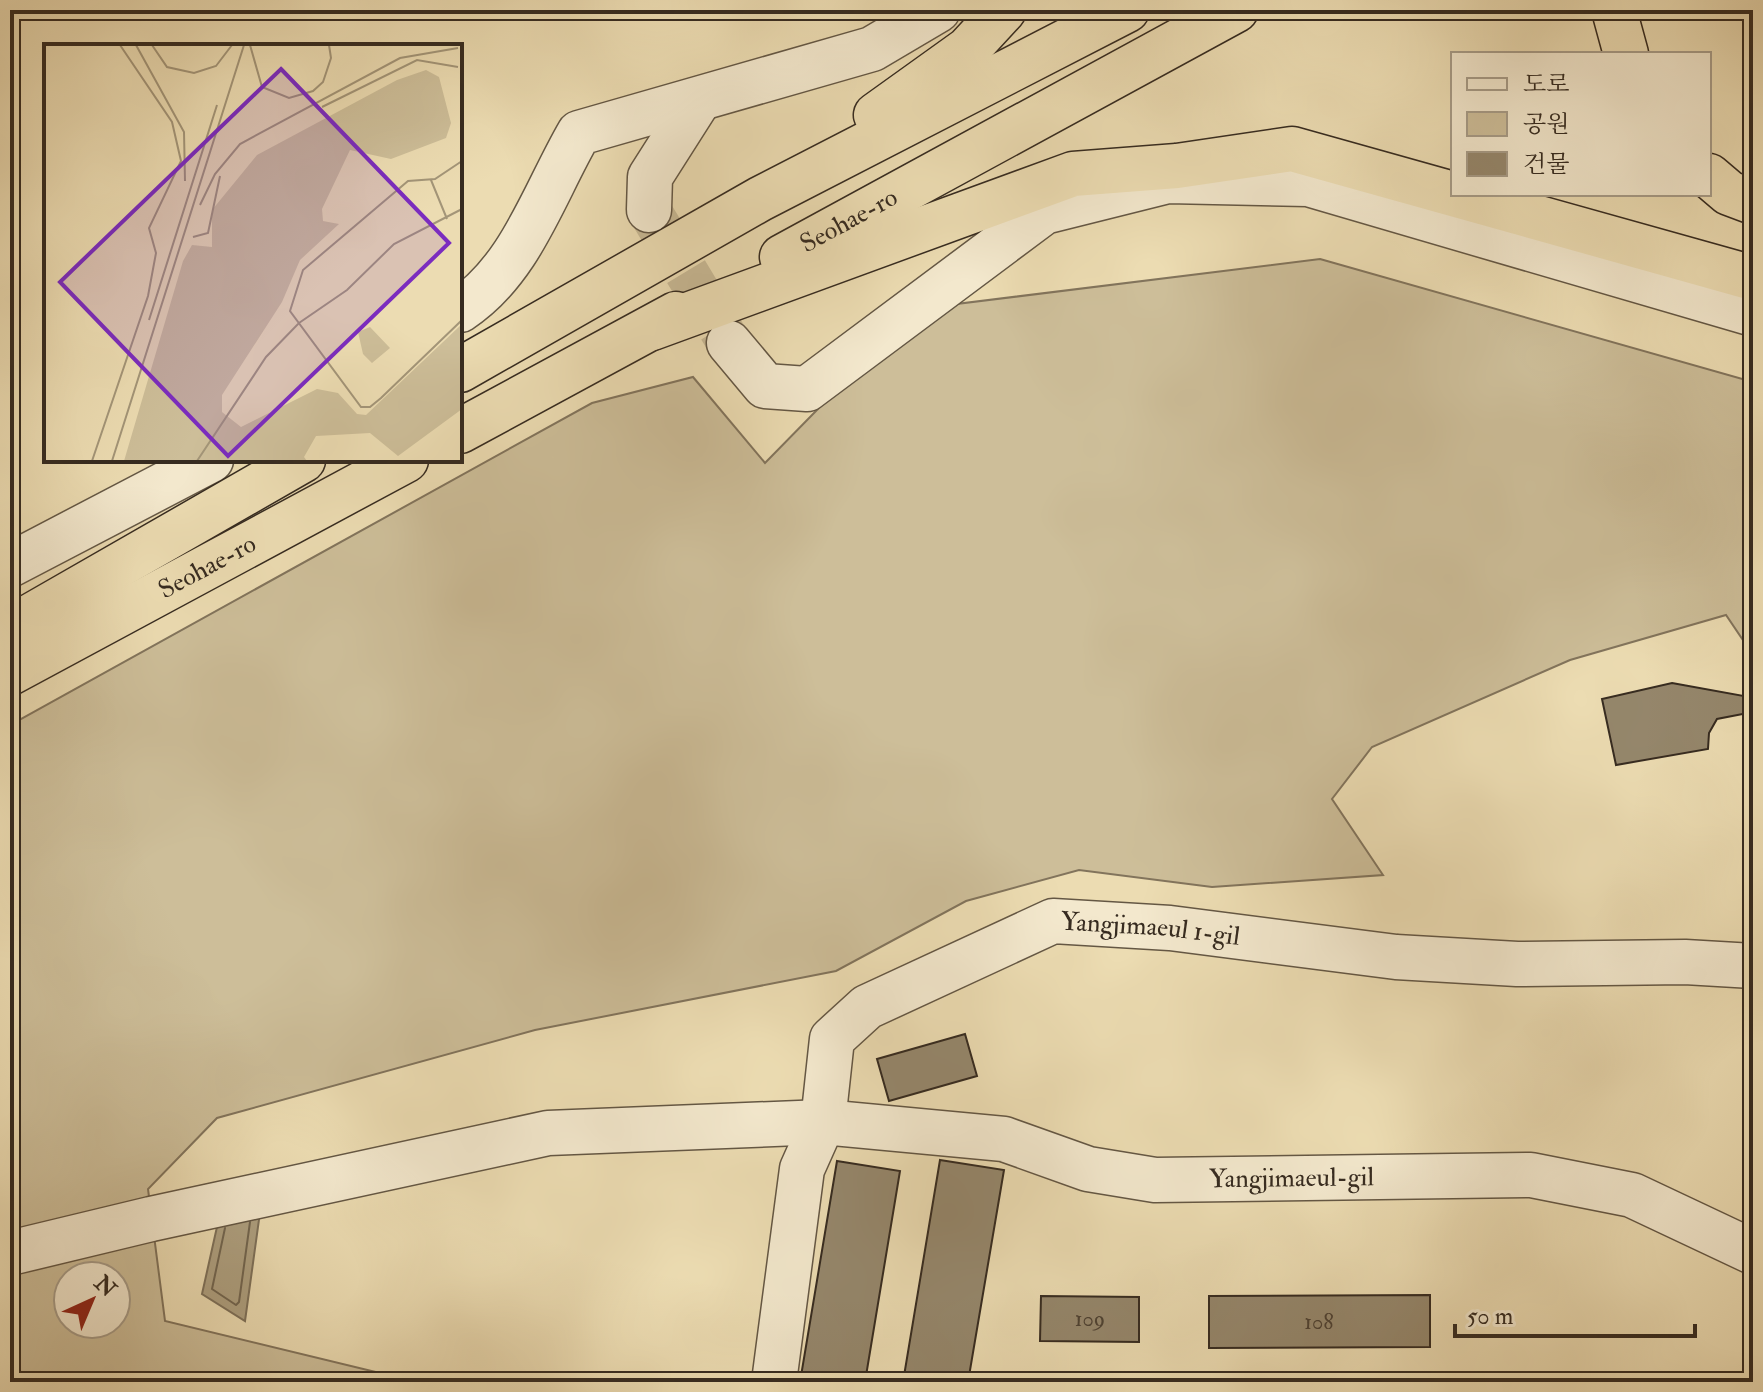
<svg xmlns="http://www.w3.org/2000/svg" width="1763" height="1392" font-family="'IM FELL Double Pica','Noto Serif KR',serif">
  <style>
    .green { fill: #cdbe99; stroke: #82745c; stroke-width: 2; fill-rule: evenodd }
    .water { fill: #aea080; stroke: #7e715a; stroke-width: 2 }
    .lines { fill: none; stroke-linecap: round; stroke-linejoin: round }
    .shore { stroke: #726650; stroke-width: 2 }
    .building { fill: #95876c; stroke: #362b20; stroke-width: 2 }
    .minor-tunnel { stroke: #c8b995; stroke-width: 44; stroke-dasharray: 44 22; stroke-linecap: butt }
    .minor-casing { stroke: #645744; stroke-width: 47 }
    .highway-casing { stroke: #362b20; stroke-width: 47 }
    .minor { stroke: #f3e8cd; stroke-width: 44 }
    .highway { stroke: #ecdcb2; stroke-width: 44 }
    .labels { text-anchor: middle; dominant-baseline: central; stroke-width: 6; stroke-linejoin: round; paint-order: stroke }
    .number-label { font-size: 22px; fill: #4e4233 }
    .street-label { font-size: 26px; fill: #362b20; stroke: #f3e8cd }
    .inset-road { fill: none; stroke: #a39578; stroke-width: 2 }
    .view { fill: #7b2cbf; fill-opacity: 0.15; stroke: #7b2cbf; stroke-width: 4 }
    .inset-edge { fill: none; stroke: #362b20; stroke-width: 4 }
  </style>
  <rect width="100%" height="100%" fill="#ecdcb2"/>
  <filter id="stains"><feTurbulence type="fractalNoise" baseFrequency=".0025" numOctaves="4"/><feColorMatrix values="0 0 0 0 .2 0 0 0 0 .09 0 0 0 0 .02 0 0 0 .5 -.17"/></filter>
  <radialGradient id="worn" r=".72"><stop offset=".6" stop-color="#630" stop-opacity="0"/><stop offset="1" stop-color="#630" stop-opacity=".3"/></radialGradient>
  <path class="green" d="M1320 259 1753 382V655L1726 615 1570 660 1372 747 1332 799 1383 875 1212 887 1079 870 966 901 836 971 535 1030 217 1118 148 1189 165 1321 417 1382H10V725L592 403 693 377 765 463 916 309ZM68 1276H116V1324H68Z"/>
  <polygon class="water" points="261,1205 245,1321 202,1294 221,1209"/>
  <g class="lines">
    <polyline class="shore" points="225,1228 212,1289 236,1305 239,1302 250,1222"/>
  </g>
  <g class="building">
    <polygon points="1672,683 1744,696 1748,713 1717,719 1709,733 1708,749 1616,765 1602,699"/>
    <polygon points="965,1034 977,1076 889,1101 877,1059"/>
    <polygon points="940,1160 1004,1170 968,1382 903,1382"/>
    <polygon points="837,1161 900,1171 865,1382 800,1382"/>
    <polygon points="1430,1295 1430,1347 1209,1348 1209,1296"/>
    <polygon points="1041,1296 1139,1297 1139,1342 1040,1341"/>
    <polygon points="1492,1380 1492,1382 1445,1382 1445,1381"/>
  </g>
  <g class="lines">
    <polyline class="minor-tunnel" points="652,215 726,338"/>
    <defs>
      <g id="minor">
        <polyline points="649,210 650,177 699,100"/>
        <path d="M460 310C521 270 544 193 579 133L872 49 938 10"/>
        <polyline points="729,343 765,386 807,389 1044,212 1168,181 1308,184 1753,314"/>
        <polyline points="10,565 211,460"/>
        <path id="s1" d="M10 1253 151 1219 548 1133 823 1122 1004 1139 1088 1169 1155 1180 1531 1175 1632 1195 1753 1252"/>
        <path id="s2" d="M774 1382 802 1169 823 1122 832 1039 867 1007 1053 921 1170 928 1396 957 1517 964 1685 962 1753 966"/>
      </g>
      <g id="highway">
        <polyline points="1614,10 1626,54"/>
        <polyline points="876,115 968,49 1004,10"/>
        <polyline points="1709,176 1729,193 1753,202"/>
        <path id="s3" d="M782 257 1236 10"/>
        <polyline points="652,328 1073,174 1177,166 1292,149 1753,278"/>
        <polyline points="460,370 760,199 1127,10"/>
        <polyline points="460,431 676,314"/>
        <polyline points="10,628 303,460"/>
        <path id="s4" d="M10 673 406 460"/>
      </g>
    </defs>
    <use href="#minor" class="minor-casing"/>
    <use href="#highway" class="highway-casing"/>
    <use href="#minor" class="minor"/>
    <use href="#highway" class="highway"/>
  </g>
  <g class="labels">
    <g class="number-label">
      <text x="1090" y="1319">109</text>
      <text x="1319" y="1322">108</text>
    </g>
    <g class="street-label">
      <text stroke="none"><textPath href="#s3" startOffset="76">Seohae-ro</textPath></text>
      <text stroke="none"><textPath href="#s4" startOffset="224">Seohae-ro</textPath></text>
      <text stroke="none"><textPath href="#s2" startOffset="700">Yangjimaeul 1-gil</textPath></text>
      <text stroke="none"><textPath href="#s1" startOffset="1302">Yangjimaeul-gil</textPath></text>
    </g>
  </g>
  <g transform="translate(44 44)">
    <rect width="418" height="418" fill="#ecdcb2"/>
    <path d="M382 26 395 33 407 79 402 94 347 115 306 106 278 165 279 177 295 180 256 216 238 258 178 351V368L197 383 273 345 294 349 313 370 322 371 418 280V365L354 412 326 389 272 392 260 413 263 417H80L139 217 148 201 168 203V166L213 111 353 36ZM326 283 346 304 328 319 319 310 314 288Z" fill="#cdbe99"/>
    <path class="inset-road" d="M92 1 140 88 141 137M108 1 123 23 150 29 172 22 188 1M206 1 218 43 245 54 269 47 279 38 287 14 285 1M278 63 373 16 414 23M418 117 391 135 364 137 259 226 246 267 317 363H326L337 354 418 276M387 136 403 175M156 161 171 130 196 100 356 14 414 4M149 193 164 189 176 132M105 276 173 61M48 417 104 252 112 209 105 184 137 117 128 78 76 1M68 417 200 1M153 417 222 313 255 279 303 246 350 200 418 165"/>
    <path class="view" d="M237 25 405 199 184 412 16 238Z"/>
    <rect width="418" height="418" class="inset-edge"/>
  </g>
  <rect width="1763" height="1392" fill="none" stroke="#ecdcb2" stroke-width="40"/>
  <rect x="12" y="12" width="1739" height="1368" fill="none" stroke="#362b20" stroke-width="4"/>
  <rect x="20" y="20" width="1723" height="1352" fill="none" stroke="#362b20" stroke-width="2"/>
  <rect x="1451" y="52" width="260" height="144" fill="#f3e8cd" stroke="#a79c88" stroke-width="2"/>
  <rect x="1467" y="78" width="40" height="12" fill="#f3e8cd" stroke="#a79c88" stroke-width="2"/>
  <text x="1523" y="92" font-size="24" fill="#362b20">도로</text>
  <rect x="1467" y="112" width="40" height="24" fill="#cdbe99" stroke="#a79c88" stroke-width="2"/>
  <text x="1523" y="132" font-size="24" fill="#362b20">공원</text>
  <rect x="1467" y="152" width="40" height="24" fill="#95876c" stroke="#a79c88" stroke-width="2"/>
  <text x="1523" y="172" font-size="24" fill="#362b20">건물</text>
  <g transform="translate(92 1300) rotate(44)"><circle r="38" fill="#f3e8cd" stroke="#a79c88" stroke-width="2"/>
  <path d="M0-6L14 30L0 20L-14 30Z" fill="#8f2418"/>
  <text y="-12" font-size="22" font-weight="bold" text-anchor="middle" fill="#362b20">N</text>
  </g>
  <path d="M1455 1324v12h240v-12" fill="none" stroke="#362b20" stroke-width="4"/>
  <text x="1467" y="1324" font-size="24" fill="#362b20" stroke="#f3e8cd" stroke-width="6" paint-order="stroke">50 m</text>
  <rect width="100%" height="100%" filter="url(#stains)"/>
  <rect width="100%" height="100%" fill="url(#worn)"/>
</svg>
